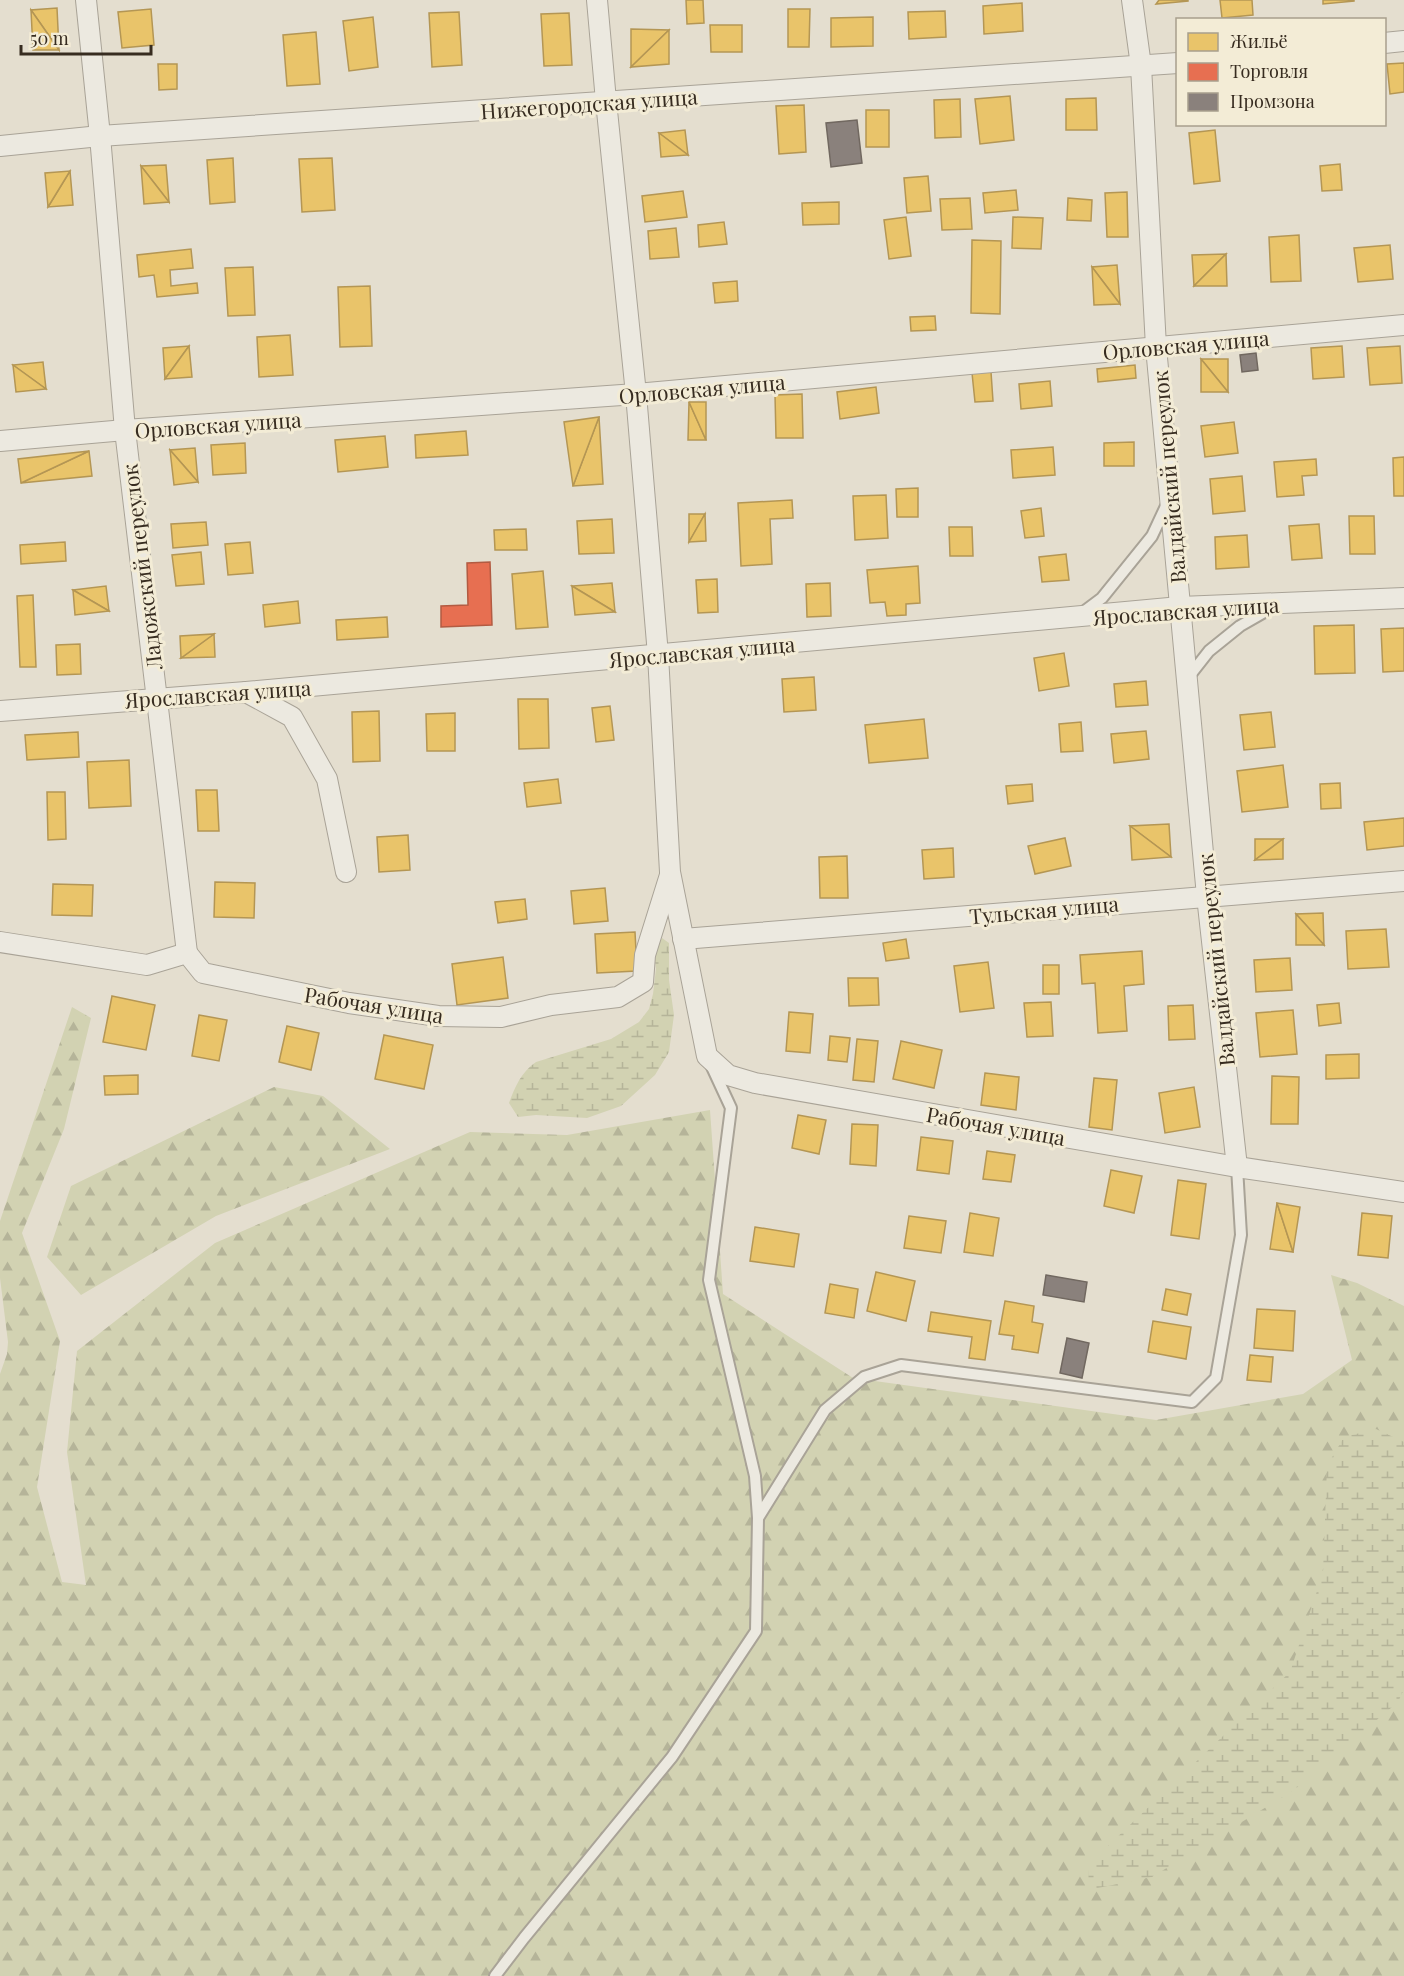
<svg xmlns="http://www.w3.org/2000/svg" width="1404" height="1976" font-family="'Playfair Display',serif">
  <style>
    .forest { fill: url(#forest-firs) }
    .wetland { fill: url(#wetland-marsh) }
    .homes { fill: #e9c46a; stroke: #b49654; stroke-width: 1.5 }
    .shops { fill: #e76f51; stroke: #b25b42; stroke-width: 1.5 }
    .industry { fill: #8a817c; stroke: #716860; stroke-width: 1.5 }
    .lines { fill: none; stroke-linecap: round; stroke-linejoin: round }
    .lane-casing { stroke: #a9a397; stroke-width: 14 }
    .street-casing { stroke: #a9a397; stroke-width: 22 }
    .lane { stroke: #ece9e0; stroke-width: 10 }
    .street { stroke: #ece9e0; stroke-width: 20 }
    .labels { text-anchor: middle; dominant-baseline: central; stroke-width: 6; stroke-linejoin: round; paint-order: stroke }
    .street-label { font-size: 21px; fill: #372c20; stroke: #f3ecd6 }
  </style>
  <defs>
    <pattern id="forest-firs" width="22" height="20" patternUnits="userSpaceOnUse" patternTransform="scale(1.5)"><rect width="22" height="20" fill="#d2d2b2"/><path d="M5 1l3.5 6h-7zM16 11l3.5 6h-7z" fill="#b5b499"/></pattern>
    <pattern id="wetland-marsh" width="20" height="14" patternUnits="userSpaceOnUse" patternTransform="scale(1.5)"><rect width="20" height="14" fill="#d2d2b2"/><path d="M1 5h8M5 5V1M11 12h8M15 12V8" fill="none" stroke="#b5b499"/></pattern>
  </defs>
  <rect width="100%" height="100%" fill="#e4decf"/>
  <g class="forest">
    <polygon points="72,1007 91,1018 64,1129 22,1233 60,1341 37,1487 62,1582 86,1585 67,1452 77,1351 215,1243 470,1132 567,1135 710,1110 723,1294 853,1378 1156,1420 1303,1394 1352,1360 1331,1275 1357,1283 1404,1306 1404,1976 0,1976 0,1374 7,1354 8,1342 0,1278 0,1221"/>
    <polygon points="274,1087 323,1096 390,1149 216,1216 81,1295 47,1257 71,1186"/>
  </g>
  <g class="wetland">
    <path d="M662 938 669 943V980L674 1015 669 1052 655 1075 621 1106 587 1118 536 1115 518 1117 509 1103C515 1087 521 1072 536 1062L611 1039 639 1022 649 1009 653 994 656 969 654 953Z"/>
    <polygon points="1376,1429 1404,1442 1404,1689 1398,1702 1294,1790 1152,1877 1088,1890 1089,1864 1290,1672 1323,1573 1327,1466 1344,1437"/>
  </g>
  <g class="homes">
    <polygon points="686,0 703,0 704,23 687,24"/>
    <polygon points="1159,0 1188,0 1188,1 1156,4"/>
    <polygon points="1220,0 1252,0 1253,15 1222,18"/>
    <polygon points="1323,0 1354,0 1354,1 1323,4"/>
    <polygon points="1022,3 1023,31 984,34 983,6"/>
    <polygon points="57,8 59,50 31,10"/>
    <polygon points="151,9 154,45 122,48 118,12"/>
    <polygon points="788,9 810,9 809,47 788,47"/>
    <polygon points="31,10 59,50 33,50"/>
    <polygon points="945,11 946,37 909,39 908,12"/>
    <polygon points="459,12 462,65 432,67 429,13"/>
    <polygon points="569,13 572,65 544,66 541,14"/>
    <polygon points="373,17 378,67 349,71 343,21"/>
    <polygon points="873,17 873,46 831,47 831,18"/>
    <polygon points="710,25 742,25 742,52 711,52"/>
    <polygon points="631,29 669,30 631,67"/>
    <polygon points="669,30 669,64 631,67"/>
    <polygon points="316,32 320,84 287,86 283,35"/>
    <polygon points="1404,63 1404,92 1390,94 1387,64"/>
    <polygon points="158,64 177,64 177,89 159,90"/>
    <polygon points="1010,96 1014,140 980,144 975,99"/>
    <polygon points="1096,98 1097,130 1066,130 1066,99"/>
    <polygon points="960,99 961,137 935,138 934,100"/>
    <polygon points="804,105 806,152 779,154 776,106"/>
    <rect x="866" y="110" width="23" height="37"/>
    <polygon points="685,130 688,155 659,133"/>
    <polygon points="1215,130 1220,181 1194,184 1189,133"/>
    <polygon points="659,133 688,155 661,157"/>
    <polygon points="233,158 235,202 210,204 207,160"/>
    <polygon points="332,158 335,210 302,212 299,159"/>
    <polygon points="1340,164 1342,190 1322,191 1320,166"/>
    <polygon points="166,165 169,202 141,166"/>
    <polygon points="141,166 169,202 144,204"/>
    <polygon points="70,171 73,205 48,207"/>
    <polygon points="70,171 48,207 45,173"/>
    <polygon points="928,176 931,211 907,213 904,178"/>
    <polygon points="1016,190 1018,210 985,213 983,193"/>
    <polygon points="683,191 687,217 645,222 642,196"/>
    <polygon points="1127,192 1128,237 1107,237 1105,193"/>
    <polygon points="970,198 972,229 942,230 940,199"/>
    <polygon points="1068,198 1092,200 1091,221 1067,220"/>
    <polygon points="839,202 839,224 803,225 802,203"/>
    <polygon points="906,217 911,256 889,259 884,220"/>
    <polygon points="1013,217 1043,218 1041,249 1012,248"/>
    <polygon points="724,222 727,244 699,247 698,225"/>
    <polygon points="676,228 679,257 650,259 648,231"/>
    <polygon points="1299,235 1301,281 1271,282 1269,237"/>
    <polygon points="972,240 1001,241 1000,314 971,313"/>
    <polygon points="1390,245 1393,279 1358,282 1354,248"/>
    <polygon points="191,249 193,268 170,270 171,286 197,283 198,293 157,297 154,275 139,277 137,255"/>
    <polygon points="1226,254 1194,286 1192,255"/>
    <polygon points="1226,254 1227,286 1194,286"/>
    <polygon points="1117,265 1120,304 1092,267"/>
    <polygon points="253,267 255,315 228,316 225,268"/>
    <polygon points="1092,267 1120,304 1094,305"/>
    <polygon points="737,281 738,301 715,303 713,283"/>
    <polygon points="370,286 372,346 340,347 338,287"/>
    <polygon points="935,316 936,330 911,331 910,317"/>
    <polygon points="290,335 293,375 259,377 257,337"/>
    <polygon points="189,346 165,379 163,348"/>
    <polygon points="189,346 192,377 165,379"/>
    <polygon points="1342,346 1344,377 1313,379 1311,348"/>
    <polygon points="1400,346 1402,383 1370,385 1367,348"/>
    <polygon points="1201,359 1228,359 1228,392"/>
    <polygon points="1201,359 1228,392 1201,392"/>
    <polygon points="43,362 46,389 13,365"/>
    <polygon points="13,365 46,389 16,392"/>
    <polygon points="1135,365 1136,378 1098,382 1097,369"/>
    <polygon points="991,372 993,401 975,402 972,373"/>
    <polygon points="1050,381 1052,406 1021,409 1019,384"/>
    <polygon points="876,387 879,413 840,419 837,392"/>
    <polygon points="802,394 803,438 776,438 775,395"/>
    <polygon points="689,402 706,440 688,440"/>
    <polygon points="689,402 706,402 706,440"/>
    <polygon points="599,417 603,484 573,486"/>
    <polygon points="599,417 573,486 564,422"/>
    <polygon points="1234,422 1238,453 1205,457 1201,426"/>
    <polygon points="466,431 468,455 416,458 415,435"/>
    <polygon points="385,436 388,467 338,472 335,440"/>
    <polygon points="1134,442 1134,466 1104,466 1104,443"/>
    <polygon points="245,443 246,473 213,475 211,445"/>
    <polygon points="1053,447 1055,475 1013,478 1011,450"/>
    <polygon points="195,448 198,482 170,450"/>
    <polygon points="170,450 198,482 174,485"/>
    <polygon points="89,451 92,476 21,483"/>
    <polygon points="89,451 21,483 18,459"/>
    <polygon points="1404,457 1404,496 1394,496 1393,458"/>
    <polygon points="1316,459 1317,475 1302,476 1304,495 1277,497 1274,462"/>
    <polygon points="1242,476 1245,511 1213,514 1210,479"/>
    <polygon points="918,488 918,517 897,517 896,489"/>
    <polygon points="886,495 888,538 855,540 853,496"/>
    <polygon points="792,500 793,518 770,519 772,564 741,566 738,503"/>
    <polygon points="1041,508 1044,536 1025,538 1021,511"/>
    <polygon points="689,514 705,514 689,542"/>
    <polygon points="705,514 706,541 689,542"/>
    <polygon points="1349,516 1374,516 1375,554 1350,554"/>
    <polygon points="612,519 614,553 579,554 577,521"/>
    <polygon points="206,522 208,545 173,548 171,524"/>
    <polygon points="1319,524 1322,558 1292,560 1289,526"/>
    <polygon points="949,527 972,527 973,556 950,556"/>
    <polygon points="526,529 527,550 495,550 494,530"/>
    <polygon points="1247,535 1249,567 1216,569 1215,537"/>
    <polygon points="65,542 66,561 21,564 20,545"/>
    <polygon points="250,542 253,573 228,575 225,544"/>
    <polygon points="201,552 204,584 176,586 172,555"/>
    <polygon points="1066,554 1069,580 1042,582 1039,557"/>
    <polygon points="918,566 920,603 906,604 906,615 887,616 885,602 870,603 867,570"/>
    <polygon points="543,571 548,627 516,629 512,574"/>
    <polygon points="717,579 718,612 698,613 696,580"/>
    <polygon points="612,583 615,612 572,586"/>
    <polygon points="830,583 831,616 807,617 806,584"/>
    <polygon points="106,586 109,611 73,590"/>
    <polygon points="572,586 615,612 575,615"/>
    <polygon points="73,590 109,611 75,615"/>
    <polygon points="33,595 36,667 20,667 17,596"/>
    <polygon points="298,601 300,623 265,627 263,605"/>
    <polygon points="387,617 388,637 337,640 336,620"/>
    <polygon points="1354,625 1355,673 1315,674 1314,626"/>
    <polygon points="1404,628 1404,671 1383,672 1381,629"/>
    <polygon points="214,634 215,657 181,658"/>
    <polygon points="214,634 181,658 180,636"/>
    <polygon points="80,644 81,674 57,675 56,645"/>
    <polygon points="1064,653 1069,686 1039,691 1034,658"/>
    <polygon points="814,677 816,710 784,712 782,679"/>
    <polygon points="1146,681 1148,705 1116,707 1114,684"/>
    <polygon points="518,699 548,699 549,748 519,749"/>
    <polygon points="610,706 614,740 596,742 592,708"/>
    <polygon points="379,711 380,761 353,762 352,712"/>
    <polygon points="1271,712 1275,747 1244,750 1240,715"/>
    <polygon points="455,713 455,751 427,751 426,714"/>
    <polygon points="924,719 928,758 869,763 865,725"/>
    <polygon points="1081,722 1083,751 1061,752 1059,724"/>
    <polygon points="1146,731 1149,759 1114,763 1111,734"/>
    <polygon points="78,732 79,757 27,760 25,735"/>
    <polygon points="129,760 131,806 89,808 87,762"/>
    <polygon points="1283,765 1288,807 1242,812 1237,771"/>
    <polygon points="558,779 561,803 527,807 524,783"/>
    <polygon points="1340,783 1341,808 1321,809 1320,784"/>
    <polygon points="1032,784 1033,801 1008,804 1006,786"/>
    <polygon points="196,790 217,790 219,831 198,831"/>
    <polygon points="47,792 65,792 66,839 48,840"/>
    <polygon points="1404,818 1404,846 1367,850 1364,822"/>
    <polygon points="1169,824 1171,857 1130,826"/>
    <polygon points="1130,826 1171,857 1132,860"/>
    <polygon points="408,835 410,870 379,872 377,837"/>
    <polygon points="1065,838 1071,866 1035,874 1028,846"/>
    <polygon points="1255,839 1283,839 1255,860"/>
    <polygon points="1283,839 1283,859 1255,860"/>
    <polygon points="953,848 954,877 924,879 922,850"/>
    <polygon points="847,856 848,898 820,898 819,857"/>
    <polygon points="215,882 255,883 254,918 214,917"/>
    <polygon points="53,884 93,885 92,916 52,915"/>
    <polygon points="605,888 608,921 574,924 571,891"/>
    <polygon points="525,899 527,919 498,923 495,902"/>
    <polygon points="1323,913 1324,945 1296,914"/>
    <polygon points="1296,914 1324,945 1296,945"/>
    <polygon points="1386,929 1389,967 1348,969 1346,931"/>
    <polygon points="635,932 637,971 597,973 595,934"/>
    <polygon points="906,939 909,958 886,961 883,943"/>
    <polygon points="1142,951 1144,984 1124,986 1127,1031 1098,1033 1095,983 1082,984 1080,955"/>
    <polygon points="503,957 508,998 457,1005 452,964"/>
    <polygon points="1290,958 1292,990 1256,992 1254,960"/>
    <polygon points="988,962 994,1008 960,1012 954,966"/>
    <rect x="1043" y="965" width="16" height="29"/>
    <polygon points="848,978 878,978 879,1005 849,1006"/>
    <polygon points="112,996 155,1005 146,1050 103,1042"/>
    <polygon points="1051,1002 1053,1036 1027,1037 1024,1003"/>
    <polygon points="1339,1003 1341,1023 1319,1026 1317,1005"/>
    <polygon points="1193,1005 1195,1039 1169,1040 1168,1006"/>
    <polygon points="1293,1010 1297,1054 1260,1057 1256,1013"/>
    <polygon points="789,1012 813,1014 810,1053 786,1051"/>
    <polygon points="199,1015 227,1020 219,1061 192,1056"/>
    <polygon points="287,1026 319,1033 311,1070 279,1062"/>
    <polygon points="384,1035 433,1045 424,1089 375,1079"/>
    <polygon points="830,1036 850,1038 847,1062 828,1060"/>
    <polygon points="857,1039 878,1041 874,1082 853,1080"/>
    <polygon points="901,1041 942,1050 934,1088 893,1079"/>
    <polygon points="1359,1054 1359,1078 1326,1079 1326,1055"/>
    <polygon points="985,1073 1019,1077 1016,1110 981,1105"/>
    <polygon points="138,1075 138,1094 105,1095 104,1076"/>
    <polygon points="1272,1076 1299,1077 1298,1124 1271,1124"/>
    <polygon points="1094,1078 1117,1080 1112,1130 1089,1127"/>
    <polygon points="1194,1087 1200,1127 1165,1133 1159,1093"/>
    <polygon points="798,1115 826,1120 819,1154 792,1148"/>
    <polygon points="852,1124 878,1125 876,1166 850,1164"/>
    <polygon points="921,1137 953,1141 949,1174 917,1170"/>
    <polygon points="987,1151 1015,1155 1011,1182 983,1179"/>
    <polygon points="1111,1170 1142,1176 1134,1213 1104,1206"/>
    <polygon points="1178,1180 1206,1184 1199,1239 1171,1235"/>
    <polygon points="1277,1203 1293,1252 1270,1249"/>
    <polygon points="1277,1203 1300,1207 1293,1252"/>
    <polygon points="970,1213 999,1218 993,1256 964,1252"/>
    <polygon points="1362,1213 1392,1216 1388,1258 1358,1255"/>
    <polygon points="909,1216 946,1221 941,1253 904,1248"/>
    <polygon points="755,1227 799,1234 794,1267 750,1261"/>
    <polygon points="876,1272 915,1281 906,1321 867,1311"/>
    <polygon points="830,1284 858,1289 854,1318 825,1313"/>
    <polygon points="1166,1289 1191,1294 1187,1315 1162,1310"/>
    <polygon points="1005,1301 1034,1306 1032,1322 1043,1324 1038,1353 1012,1349 1014,1336 999,1334"/>
    <polygon points="1257,1309 1295,1311 1293,1351 1254,1348"/>
    <polygon points="931,1312 991,1321 985,1360 969,1358 972,1337 928,1331"/>
    <polygon points="1153,1321 1191,1327 1186,1359 1148,1352"/>
    <polygon points="1250,1355 1273,1357 1271,1382 1247,1380"/>
  </g>
  <polygon class="shops" points="490,562 492,625 441,627 441,606 468,605 467,563"/>
  <g class="industry">
    <polygon points="857,120 862,163 831,167 826,123"/>
    <polygon points="1256,353 1258,370 1242,372 1240,355"/>
    <polygon points="1046,1275 1087,1282 1084,1302 1043,1295"/>
    <polygon points="1067,1338 1089,1343 1082,1378 1060,1373"/>
  </g>
  <g class="lines">
    <defs>
      <g id="lane">
        <polyline points="1082,613 1102,598 1152,536 1167,504"/>
        <polyline points="1187,679 1209,651 1240,626 1273,607"/>
        <polyline points="758,1518 825,1410 864,1377 901,1365 1192,1402 1216,1378 1241,1235 1237,1167"/>
        <polyline points="495,1976 524,1938 672,1757 756,1631 758,1518 755,1476 709,1280 731,1108 712,1067"/>
      </g>
      <g id="street">
        <polyline points="86,0 100,136 125,430 187,953"/>
        <polyline points="597,0 606,101 636,394 658,655 670,872 707,1056 728,1075 755,1083 1237,1167 1404,1192"/>
        <polyline points="1132,0 1141,66 1156,347 1207,896 1237,1167"/>
        <polyline points="1384,43 1404,41"/>
        <polyline points="0,146 100,136 1178,63"/>
        <polyline points="0,441 125,430 636,394 1404,325"/>
        <polyline points="246,692 292,717 327,779 346,872"/>
        <polyline points="0,711 246,692 1180,607 1404,598"/>
        <polyline points="683,939 1404,881"/>
        <polyline points="0,942 147,965 187,953 203,973 349,1003 438,1016 501,1017 551,1005 618,997 643,982 645,955 670,875"/>
      </g>
    </defs>
    <use href="#lane" class="lane-casing"/>
    <use href="#street" class="street-casing"/>
    <use href="#lane" class="lane"/>
    <use href="#street" class="street"/>
  </g>
  <g class="labels">
    <g class="street-label">
      <text transform="translate(589 103) rotate(-4)">Нижегородская улица</text>
      <text transform="translate(1186 344) rotate(-5)">Орловская улица</text>
      <text transform="translate(702 388) rotate(-5)">Орловская улица</text>
      <text transform="translate(218 424) rotate(-4)">Орловская улица</text>
      <text transform="translate(1168 477) rotate(-95)">Валдайский переулок</text>
      <text transform="translate(141 567) rotate(-97)">Ладожский переулок</text>
      <text transform="translate(1186 610) rotate(-4)">Ярославская улица</text>
      <text transform="translate(702 651) rotate(-5)">Ярославская улица</text>
      <text transform="translate(218 693) rotate(-4)">Ярославская улица</text>
      <text transform="translate(1044 909) rotate(-5)">Тульская улица</text>
      <text transform="translate(1215 960) rotate(-96)">Валдайский переулок</text>
      <text transform="translate(374 1004) rotate(9)">Рабочая улица</text>
      <text transform="translate(996 1125) rotate(10)">Рабочая улица</text>
    </g>
  </g>
  <rect x="1176" y="18" width="210" height="108" fill="#f3ecd6" stroke="#a89f8d" stroke-width="1.5"/>
  <rect x="1188" y="33" width="30" height="18" fill="#e9c46a" stroke="#a89f8d" stroke-width="1.5"/>
  <text x="1230" y="48" font-size="18" fill="#372c20">Жильё</text>
  <rect x="1188" y="63" width="30" height="18" fill="#e76f51" stroke="#a89f8d" stroke-width="1.5"/>
  <text x="1230" y="78" font-size="18" fill="#372c20">Торговля</text>
  <rect x="1188" y="93" width="30" height="18" fill="#8a817c" stroke="#a89f8d" stroke-width="1.5"/>
  <text x="1230" y="108" font-size="18" fill="#372c20">Промзона</text>
  <path d="M21 45v9h130v-9" fill="none" stroke="#372c20" stroke-width="3"/>
  <text x="30" y="45" font-size="18" fill="#372c20" stroke="#f3ecd6" stroke-width="4.5" paint-order="stroke">50 m</text>
</svg>
